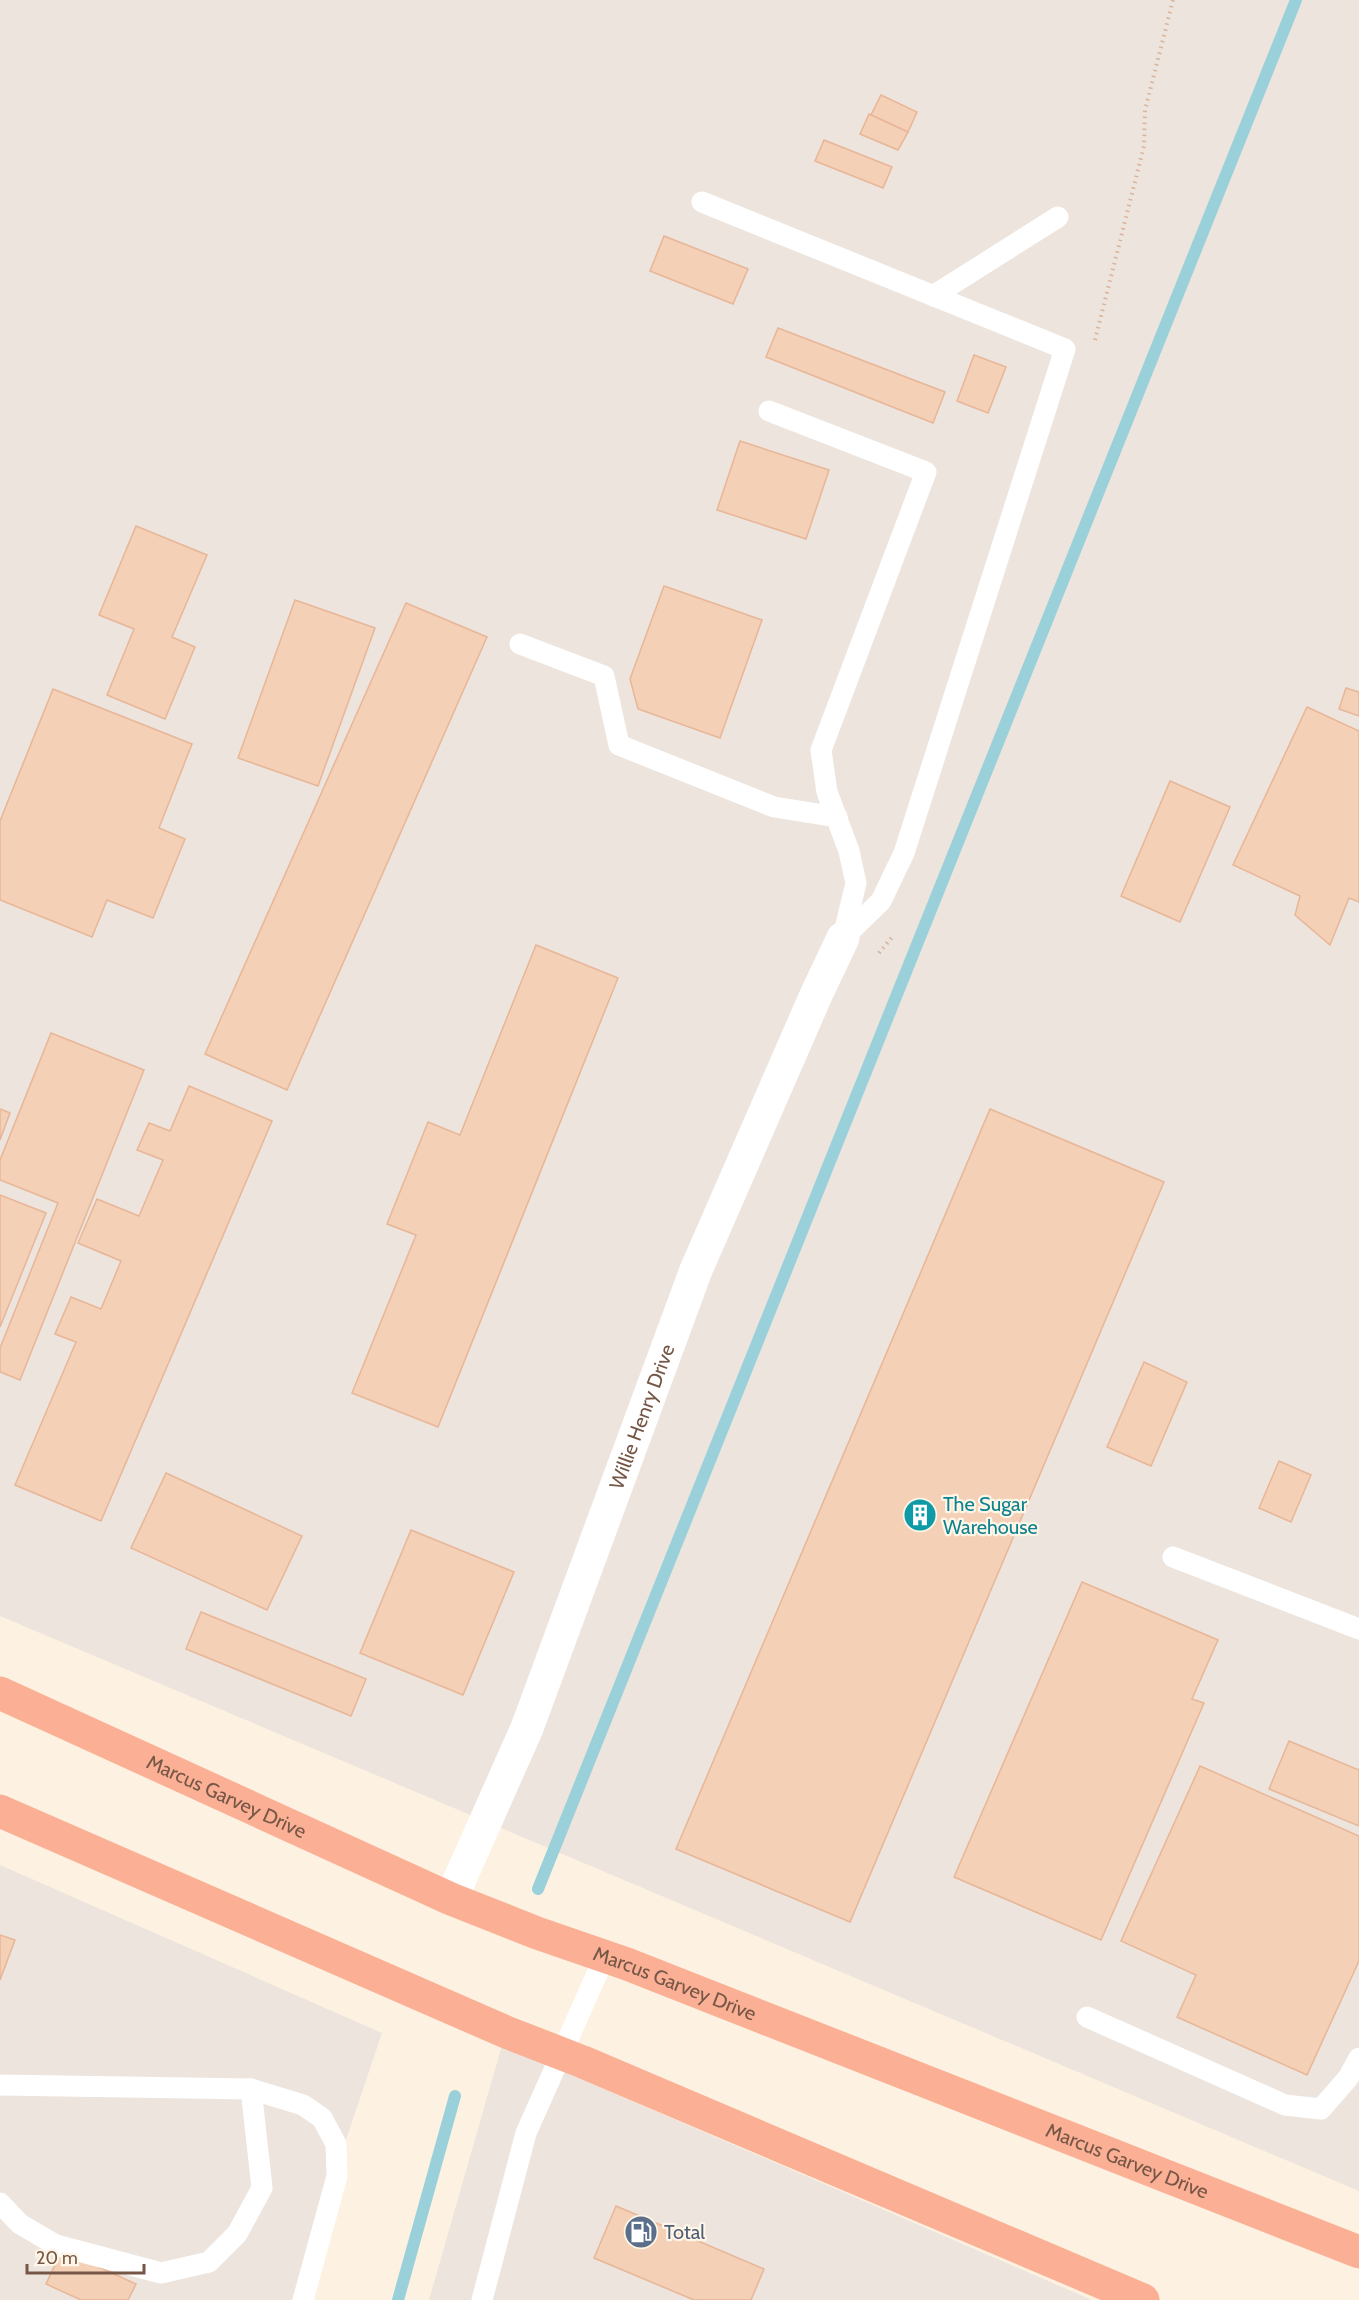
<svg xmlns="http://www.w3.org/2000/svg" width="1359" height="2300" font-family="Cabin,sans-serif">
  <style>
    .industrial { fill: #ece4dd }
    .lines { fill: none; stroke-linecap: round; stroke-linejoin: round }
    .stream { stroke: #9ad0da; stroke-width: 12 }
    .building { fill: #f4d0b7; stroke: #e8b697; stroke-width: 1.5 }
    .path { stroke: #d9b39b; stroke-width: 4; stroke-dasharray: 1.5 4.5; stroke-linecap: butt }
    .lane { stroke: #fff; stroke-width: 21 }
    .street { stroke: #fff; stroke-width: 33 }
    .highway { stroke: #fbaf94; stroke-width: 33 }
    .labels { text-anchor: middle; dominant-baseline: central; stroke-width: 4.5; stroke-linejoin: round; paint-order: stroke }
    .street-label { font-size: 20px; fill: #765747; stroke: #fff6e8 }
    .culture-label { font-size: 20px; fill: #0d838f; stroke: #fff6e8; text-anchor: start }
    .service-label { font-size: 20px; fill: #4e5e75; stroke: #fff6e8; text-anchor: start }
  </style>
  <rect width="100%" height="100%" fill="#fdf2e1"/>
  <g class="industrial">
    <polygon points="0,0 1359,0 1359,2191 0,1616"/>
    <polygon points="0,1865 382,2033 292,2300 0,2300"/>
    <polygon points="502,2045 836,2189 1092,2300 429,2300"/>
  </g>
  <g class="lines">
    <g class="stream">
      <polyline points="538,1889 1296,0"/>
      <polyline points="398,2300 455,2096"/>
    </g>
  </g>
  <g class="building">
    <polygon points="881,95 917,112 908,132 871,115"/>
    <polygon points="869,114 908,132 898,150 860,134"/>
    <polygon points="824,140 892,167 883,188 815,161"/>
    <polygon points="664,236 748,269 733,304 650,271"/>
    <polygon points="778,328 945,392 933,423 766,357"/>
    <polygon points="974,355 1006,367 988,413 957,401"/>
    <polygon points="740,441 829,470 806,539 717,510"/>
    <polygon points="136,526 207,555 172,637 195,647 165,719 107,695 134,629 99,615"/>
    <polygon points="664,586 762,620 720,738 638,709 630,679"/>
    <polygon points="295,600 375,628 318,786 238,758"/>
    <polygon points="406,603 487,637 287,1090 205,1054"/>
    <polygon points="1346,688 1359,692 1359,716 1339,709"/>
    <polygon points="53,689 192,744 159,828 185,839 153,918 107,900 92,937 0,900 0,821"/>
    <polygon points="1307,707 1359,731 1359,902 1349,898 1330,945 1295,915 1300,896 1233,865"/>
    <polygon points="1170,781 1230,807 1180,922 1121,896"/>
    <polygon points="536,945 618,978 438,1427 352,1393 416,1235 387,1224 428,1122 460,1135"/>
    <polygon points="51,1033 144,1070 20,1380 0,1372 0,1348 58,1203 0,1180 0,1160"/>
    <polygon points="189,1086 272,1121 101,1521 15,1485 76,1342 55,1334 71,1297 101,1309 121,1261 78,1243 97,1199 139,1216 163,1160 137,1150 149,1123 170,1131"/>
    <polygon points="0,1109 10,1113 0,1140"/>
    <polygon points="990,1109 1164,1182 850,1922 676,1849"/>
    <polygon points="0,1195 46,1213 0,1327"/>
    <polygon points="1144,1362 1187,1382 1151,1466 1107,1447"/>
    <polygon points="1279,1461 1311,1475 1291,1522 1259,1508"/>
    <polygon points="166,1473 302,1536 267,1610 131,1548"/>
    <polygon points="411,1530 514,1572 463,1695 360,1653"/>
    <polygon points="1082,1582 1218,1640 1192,1699 1204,1703 1101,1940 954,1877"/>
    <polygon points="201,1612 366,1679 351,1716 186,1649"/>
    <polygon points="1289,1741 1359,1770 1359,1826 1269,1789"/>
    <polygon points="1200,1766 1359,1836 1359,1961 1307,2075 1177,2017 1196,1975 1121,1941"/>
    <polygon points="0,1935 15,1940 0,1980"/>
    <polygon points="616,2206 764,2269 751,2300 694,2300 594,2258"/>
    <polygon points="62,2250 136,2284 128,2300 81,2300 46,2284"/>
  </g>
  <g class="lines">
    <g class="path">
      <polyline points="1095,340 1144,146 1145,110 1173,0"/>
      <polyline points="879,953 893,936"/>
    </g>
    <g class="lane">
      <polyline points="702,202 1065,349 904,853 881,901 843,938"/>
      <polyline points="933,296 1058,217"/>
      <polyline points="769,411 926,472 821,750 827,792 849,851 856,883 843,937"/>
      <polyline points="520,644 604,676 619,745 774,807 837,817"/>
      <polyline points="1173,1557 1359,1629"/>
      <polyline points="1087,2017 1285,2105 1321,2109 1348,2078 1359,2058"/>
      <polyline points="0,2085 251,2089 303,2105 322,2118 336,2144 337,2176 303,2300"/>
      <polyline points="0,2203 20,2224 56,2245 161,2273 209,2262 237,2234 262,2188 251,2089"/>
      <polyline points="482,2300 526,2133 605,1956"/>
    </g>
    <path class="street" id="s1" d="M451 1899 527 1728 696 1270 816 995 843 938"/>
    <g class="highway">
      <path id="s2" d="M0 1693 451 1899 537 1933 627 1964 1359 2252"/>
      <polyline points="0,1811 506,2032 583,2062 1143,2300"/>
    </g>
  </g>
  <defs>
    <symbol id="building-disc" viewBox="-11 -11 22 22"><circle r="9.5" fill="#0f9aa8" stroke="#fff6e8"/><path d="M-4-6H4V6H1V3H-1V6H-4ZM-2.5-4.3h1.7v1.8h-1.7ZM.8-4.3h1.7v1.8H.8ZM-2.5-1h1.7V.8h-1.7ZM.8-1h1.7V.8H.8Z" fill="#fff"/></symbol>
    <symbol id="fuel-disc" viewBox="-11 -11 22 22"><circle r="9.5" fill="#5c6f8a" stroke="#fff6e8"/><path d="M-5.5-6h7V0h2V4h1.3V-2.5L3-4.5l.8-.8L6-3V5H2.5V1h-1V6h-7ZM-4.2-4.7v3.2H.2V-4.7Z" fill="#fff"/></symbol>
  </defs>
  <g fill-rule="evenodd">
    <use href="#building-disc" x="901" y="1496" width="38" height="38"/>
    <use href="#fuel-disc" x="622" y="2213" width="38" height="38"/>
  </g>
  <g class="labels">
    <g class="street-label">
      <text stroke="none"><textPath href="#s1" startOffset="519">Willie Henry Drive</textPath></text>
      <text stroke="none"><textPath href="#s2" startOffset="249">Marcus Garvey Drive</textPath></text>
      <text stroke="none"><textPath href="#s2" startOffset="735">Marcus Garvey Drive</textPath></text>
      <text stroke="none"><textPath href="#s2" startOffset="1221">Marcus Garvey Drive</textPath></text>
    </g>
    <g class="culture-label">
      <text x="943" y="1504">The Sugar<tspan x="943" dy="23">Warehouse</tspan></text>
    </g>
    <g class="service-label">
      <text x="664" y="2232">Total</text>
    </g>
  </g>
  <path d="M27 2264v9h117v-9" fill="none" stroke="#765747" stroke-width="3"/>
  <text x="36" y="2264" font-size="18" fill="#765747" stroke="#fff6e8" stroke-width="4.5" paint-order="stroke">20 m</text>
</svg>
